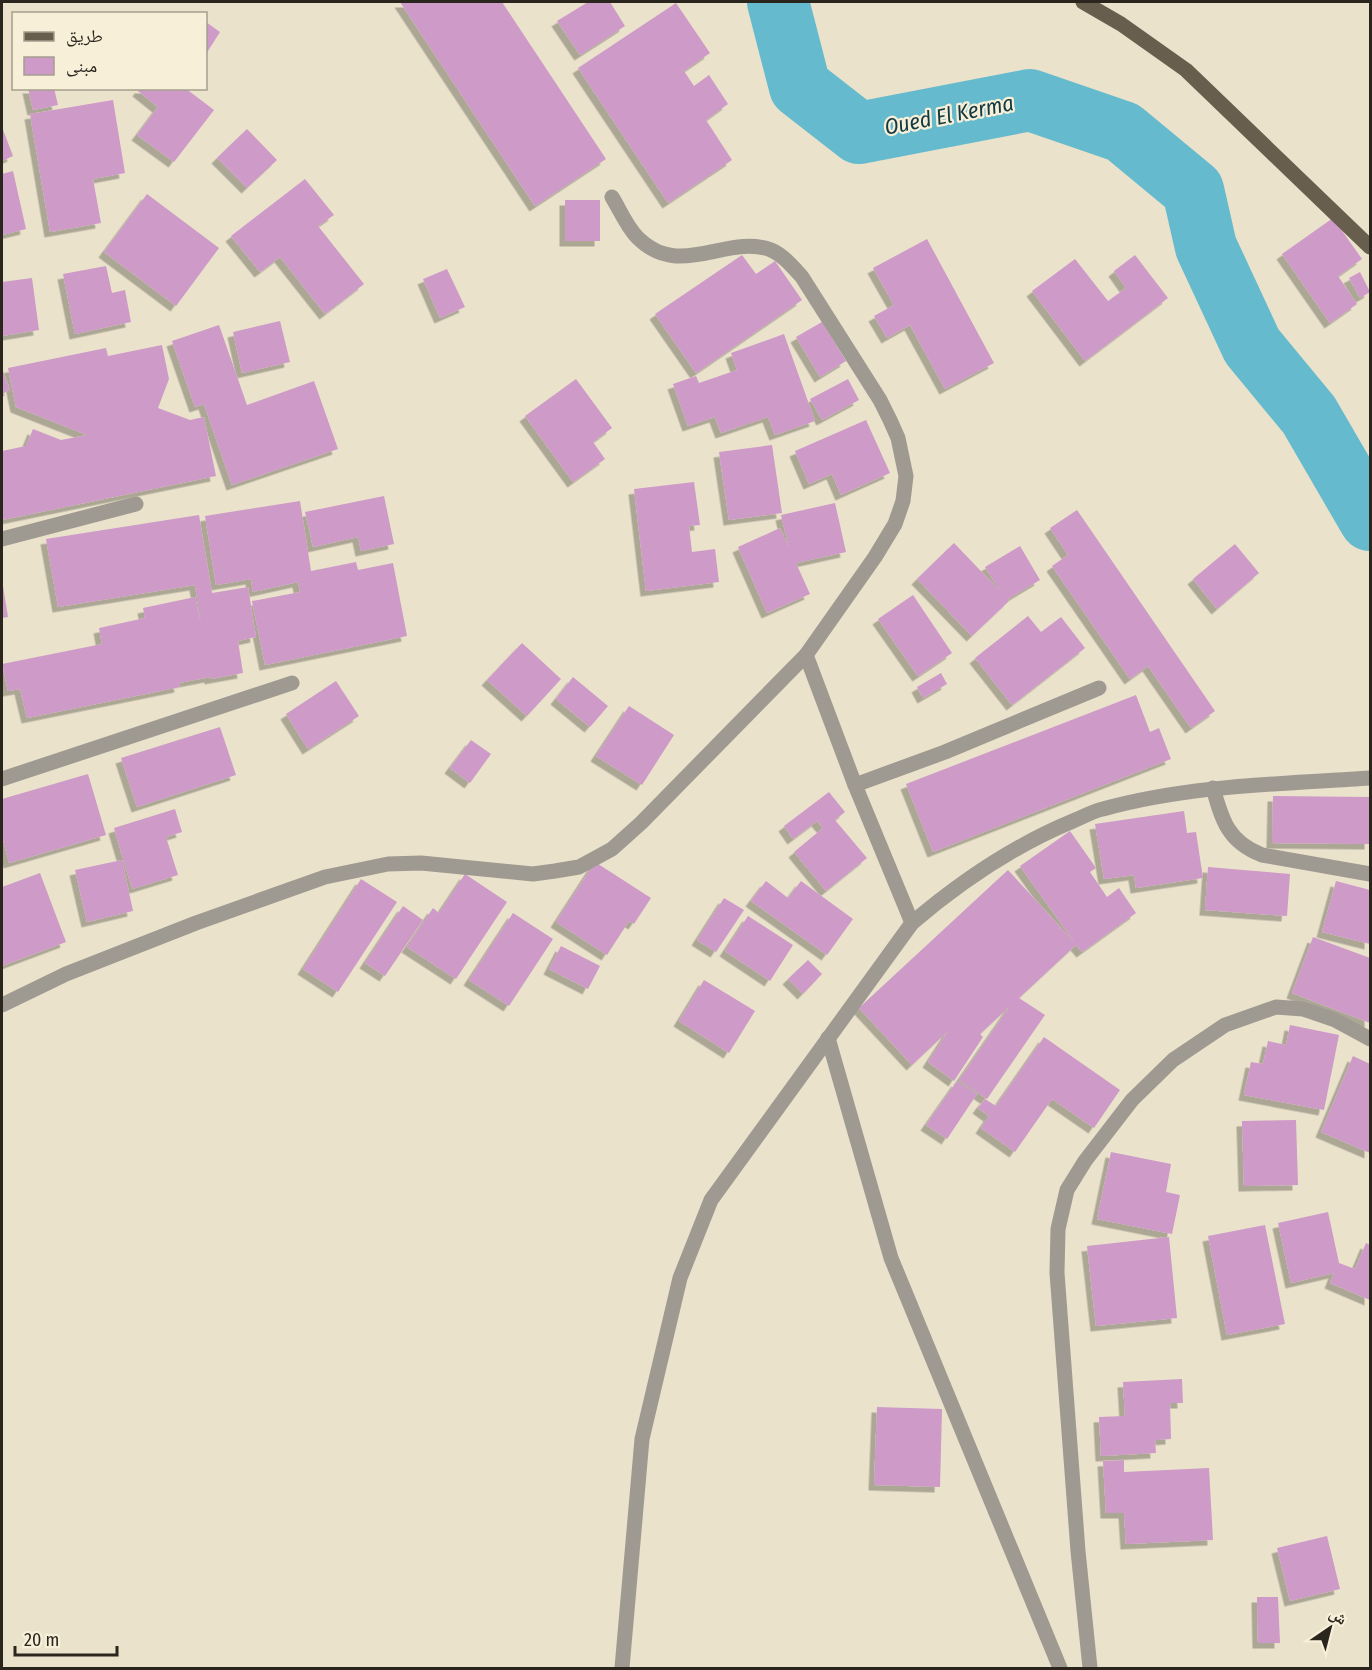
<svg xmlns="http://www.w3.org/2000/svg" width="1372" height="1670" font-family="'Fira Sans Condensed','Noto Naskh Arabic',sans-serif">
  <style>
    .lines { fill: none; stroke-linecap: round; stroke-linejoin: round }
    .river { stroke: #65bacd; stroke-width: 62 }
    .building { fill: #ce9ac8; filter: url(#shadow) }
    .minor { stroke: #9f9a91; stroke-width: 15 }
    .tertiary { stroke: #9f9a91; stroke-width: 15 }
    .primary { stroke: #675e4e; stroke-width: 15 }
    .labels { text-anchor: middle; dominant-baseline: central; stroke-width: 4.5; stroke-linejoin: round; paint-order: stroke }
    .water-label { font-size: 22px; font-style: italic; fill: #113942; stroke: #f7efd8 }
  </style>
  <defs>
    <filter id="shadow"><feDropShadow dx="-5.5" dy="5.5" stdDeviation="0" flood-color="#0004"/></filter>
  </defs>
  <rect width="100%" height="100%" fill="#eae2cb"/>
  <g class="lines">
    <polyline class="river" points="778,2 800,87 859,133 1030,100 1123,132 1193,190 1206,247 1252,346 1309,415 1370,520"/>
  </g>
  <g class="building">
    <polygon points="400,2 502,2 606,159 535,206"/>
    <polygon points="588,2 610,2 625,26 580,55 557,21"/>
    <polygon points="676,3 710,53 684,71 694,86 709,75 728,104 706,120 732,160 668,203 578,68"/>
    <polygon points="206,22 220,32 206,54"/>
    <polygon points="28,88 54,88 58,105 33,110"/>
    <polygon points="140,88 185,88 214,110 174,162 137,135 158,107 138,91"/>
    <polygon points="113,100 125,173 93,179 101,223 50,232 30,114"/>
    <polygon points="2,127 13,156 2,161"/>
    <polygon points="247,129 277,160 247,188 217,158"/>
    <polygon points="13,171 26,229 2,235 2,174"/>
    <polygon points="305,179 334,215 318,226 364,284 325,314 280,257 260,272 231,236"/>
    <polygon points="147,194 219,248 176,306 104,252"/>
    <rect x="565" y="200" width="35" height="41"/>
    <polygon points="1333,218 1362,259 1338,276 1357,304 1330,323 1282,254"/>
    <polygon points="927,239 994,363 945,389 910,325 887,338 874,316 894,305 873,268"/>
    <polygon points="742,255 756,274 775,261 802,300 696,373 655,314"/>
    <polygon points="1135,255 1168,298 1085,361 1032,291 1075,259 1108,301 1126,288 1114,271"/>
    <polygon points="106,266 112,293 125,290 131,322 75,334 63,274"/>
    <polygon points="447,269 465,307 440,318 423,279"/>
    <polygon points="1360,272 1370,292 1360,298 1349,278"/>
    <polygon points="32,278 39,330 2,336 2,282"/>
    <polygon points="280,321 290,362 242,373 233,332"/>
    <polygon points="822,322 846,361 820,377 796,337"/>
    <polygon points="219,325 247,405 314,381 338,449 232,485 204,404 195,407 172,341"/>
    <polygon points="784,334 815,421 775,435 768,417 721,433 715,417 688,426 673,384 696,376 699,383 737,370 731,353"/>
    <polygon points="162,345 169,379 158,408 190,420 204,417 216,476 2,520 2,451 26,446 33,429 61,440 87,435 16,407 8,368 106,348 108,356"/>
    <polygon points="2,368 10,390 2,394"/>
    <polygon points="576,379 612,428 593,442 605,459 573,482 525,416"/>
    <polygon points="848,379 859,400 822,420 810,399"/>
    <polygon points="866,420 890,473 841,495 832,474 809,484 795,451"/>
    <polygon points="772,445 782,513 729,520 719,452"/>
    <polygon points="694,482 700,525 689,526 692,552 715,549 719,582 646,591 634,489"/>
    <polygon points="384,496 394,544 361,551 358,537 313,547 305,512"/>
    <polygon points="300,501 311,571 356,562 358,570 393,563 407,636 265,665 252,601 300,592 298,582 253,592 251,579 216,585 205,516"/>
    <polygon points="835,503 846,552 796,563 810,594 767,613 738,547 780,528 789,548 781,515"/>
    <polygon points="1077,510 1215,711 1191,728 1148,666 1130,679 1052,566 1068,555 1050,528"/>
    <polygon points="199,515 212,593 248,587 256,637 238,641 243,673 210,679 210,677 179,683 180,687 27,718 20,689 8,691 2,664 102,644 99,628 145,618 143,608 195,597 201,625 195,585 58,607 46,539"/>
    <polygon points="954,543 1000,591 985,567 1020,546 1040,580 1008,599 1009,601 972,636 917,579"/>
    <polygon points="1235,544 1259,573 1217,609 1193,579"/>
    <polygon points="3,586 8,617 2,618 2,587"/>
    <polygon points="913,595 952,653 918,676 878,619"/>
    <polygon points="1028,616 1041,632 1061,617 1085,648 1012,705 975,658"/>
    <polygon points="522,643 561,679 527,716 487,680"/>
    <polygon points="941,673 947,684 923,698 917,687"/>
    <polygon points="573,677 608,706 590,727 556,699"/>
    <polygon points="336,681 359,716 308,749 286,714"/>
    <polygon points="1136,695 1150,732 1159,728 1171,759 933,852 906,784"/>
    <polygon points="629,706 674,735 642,785 596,756"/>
    <polygon points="220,727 236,775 137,807 121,758"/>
    <polygon points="471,740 491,754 470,783 450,768"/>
    <polygon points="88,774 106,835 9,863 2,835 2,799"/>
    <polygon points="829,792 845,812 835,820 867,858 826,891 794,852 823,828 817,821 793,839 784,826"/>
    <polygon points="1273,796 1370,797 1370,844 1272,843"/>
    <polygon points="175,809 182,832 166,837 178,875 132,889 114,828"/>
    <polygon points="1184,811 1187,833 1196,832 1203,878 1136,888 1134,875 1104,879 1095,824"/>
    <polygon points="1070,831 1096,868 1090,872 1107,897 1119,888 1136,913 1082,952 1076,945 1019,998 1045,1015 987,1099 959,1080 1010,1006 980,1034 983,1037 954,1081 928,1062 948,1031 912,1065 859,1008 1008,870 1075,943 1020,866"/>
    <polygon points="122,860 133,911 87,922 75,870"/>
    <polygon points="595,862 651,898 634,924 629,921 607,955 556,922"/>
    <polygon points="1208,867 1290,874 1287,916 1205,910"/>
    <polygon points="40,873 66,942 2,966 2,887"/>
    <polygon points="465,874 507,902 456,979 407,947 433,908 439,913"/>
    <polygon points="361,879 397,902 338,992 303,969"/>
    <polygon points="766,881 788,898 801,881 853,919 827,955 751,901"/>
    <polygon points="1336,881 1370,890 1370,944 1322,932"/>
    <polygon points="724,898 744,910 716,952 697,940"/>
    <polygon points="403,906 423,920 385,976 365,963"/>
    <polygon points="513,913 553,939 509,1006 469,980"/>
    <polygon points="748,916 793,945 770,981 725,951"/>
    <polygon points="1313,937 1370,958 1370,1023 1292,993"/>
    <polygon points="561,946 600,966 588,989 549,969"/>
    <polygon points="808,960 822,974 803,994 788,979"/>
    <polygon points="704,980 755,1011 729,1053 679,1021"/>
    <polygon points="1290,1025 1339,1035 1324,1110 1244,1095 1251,1062 1263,1064 1268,1041 1286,1045"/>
    <polygon points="1044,1037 1120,1090 1094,1128 1052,1099 1015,1152 981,1128 989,1116 978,1108 985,1099 996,1106"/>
    <polygon points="1353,1056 1370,1064 1370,1153 1321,1132"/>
    <polygon points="957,1081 977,1094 947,1139 926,1125"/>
    <polygon points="1296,1120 1298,1185 1244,1186 1242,1121"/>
    <polygon points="1111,1152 1171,1164 1166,1192 1180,1195 1172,1234 1097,1219"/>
    <polygon points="1328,1212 1339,1263 1355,1269 1366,1243 1370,1245 1370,1300 1330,1283 1334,1273 1291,1283 1278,1223"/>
    <polygon points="1265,1225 1285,1324 1227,1335 1208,1236"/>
    <polygon points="1169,1237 1177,1318 1096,1326 1087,1246"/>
    <polygon points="1182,1379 1183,1403 1170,1403 1171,1439 1155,1440 1156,1453 1101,1456 1099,1417 1125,1416 1123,1382"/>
    <polygon points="877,1407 942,1409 940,1487 874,1485"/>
    <polygon points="1124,1460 1124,1472 1209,1468 1213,1540 1126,1544 1124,1513 1106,1513 1103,1461"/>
    <polygon points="1327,1536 1340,1589 1290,1601 1277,1548"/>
    <polygon points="1257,1597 1278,1597 1280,1643 1258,1643"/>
  </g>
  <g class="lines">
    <g class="minor">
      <polyline points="2,539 136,504"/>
      <polyline points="806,655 855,785 912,923"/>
      <polyline points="2,779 292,683"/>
      <polyline points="855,785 945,752 1099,688"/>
      <path d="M1213 788C1222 820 1228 842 1262 855L1370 874"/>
      <path d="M2 1005 66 974 196 923 325 877 388 864 421 863 533 874 555 871 579 867 612 849 641 823 806 655 875 557 895 524 903 501 906 476 898 438 890 420 880 400 802 277C793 267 783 255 771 250 727 233 680 281 637 237 627 227 620 210 612 197"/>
      <polyline points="828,1038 891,1258 1060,1668"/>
      <polyline points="1090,1668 1078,1551 1057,1273 1058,1229 1067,1190 1085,1161 1132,1100 1173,1060 1225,1025 1276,1007 1303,1009 1335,1020 1370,1039"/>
    </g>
    <path class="tertiary" d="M622 1668 642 1439 680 1278 711 1200 912 923C960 882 1015 845 1073 821 1083 817 1093 811 1103 809 1190 785 1281 784 1370 778"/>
    <polyline class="primary" points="1083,2 1121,24 1186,70 1370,247"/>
  </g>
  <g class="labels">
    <g class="water-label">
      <text transform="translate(949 115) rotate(-11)">Oued El Kerma</text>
    </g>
  </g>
  <rect width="1372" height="1670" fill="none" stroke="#2a261e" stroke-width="6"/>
  <rect x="12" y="12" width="195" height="78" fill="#f7efd8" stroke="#a59f8e" stroke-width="1.5"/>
  <rect x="24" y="32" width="30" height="9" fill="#675e4e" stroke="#a59f8e" stroke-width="1.5"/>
  <text x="66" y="42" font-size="18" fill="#2a261e">طريق</text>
  <rect x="24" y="57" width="30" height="18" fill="#ce9ac8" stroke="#a59f8e" stroke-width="1.5"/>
  <text x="66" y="72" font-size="18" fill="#2a261e">مبنى</text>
  <g transform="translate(1330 1628) rotate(35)" stroke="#f7efd8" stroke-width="4.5" paint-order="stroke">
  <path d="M0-4.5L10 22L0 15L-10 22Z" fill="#2a261e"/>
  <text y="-9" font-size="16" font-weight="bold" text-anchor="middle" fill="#2a261e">ش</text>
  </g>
  <path d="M15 1646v9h102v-9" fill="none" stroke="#2a261e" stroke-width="3"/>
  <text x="24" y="1646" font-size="18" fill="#2a261e" stroke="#f7efd8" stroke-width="4.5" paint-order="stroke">20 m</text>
</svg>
